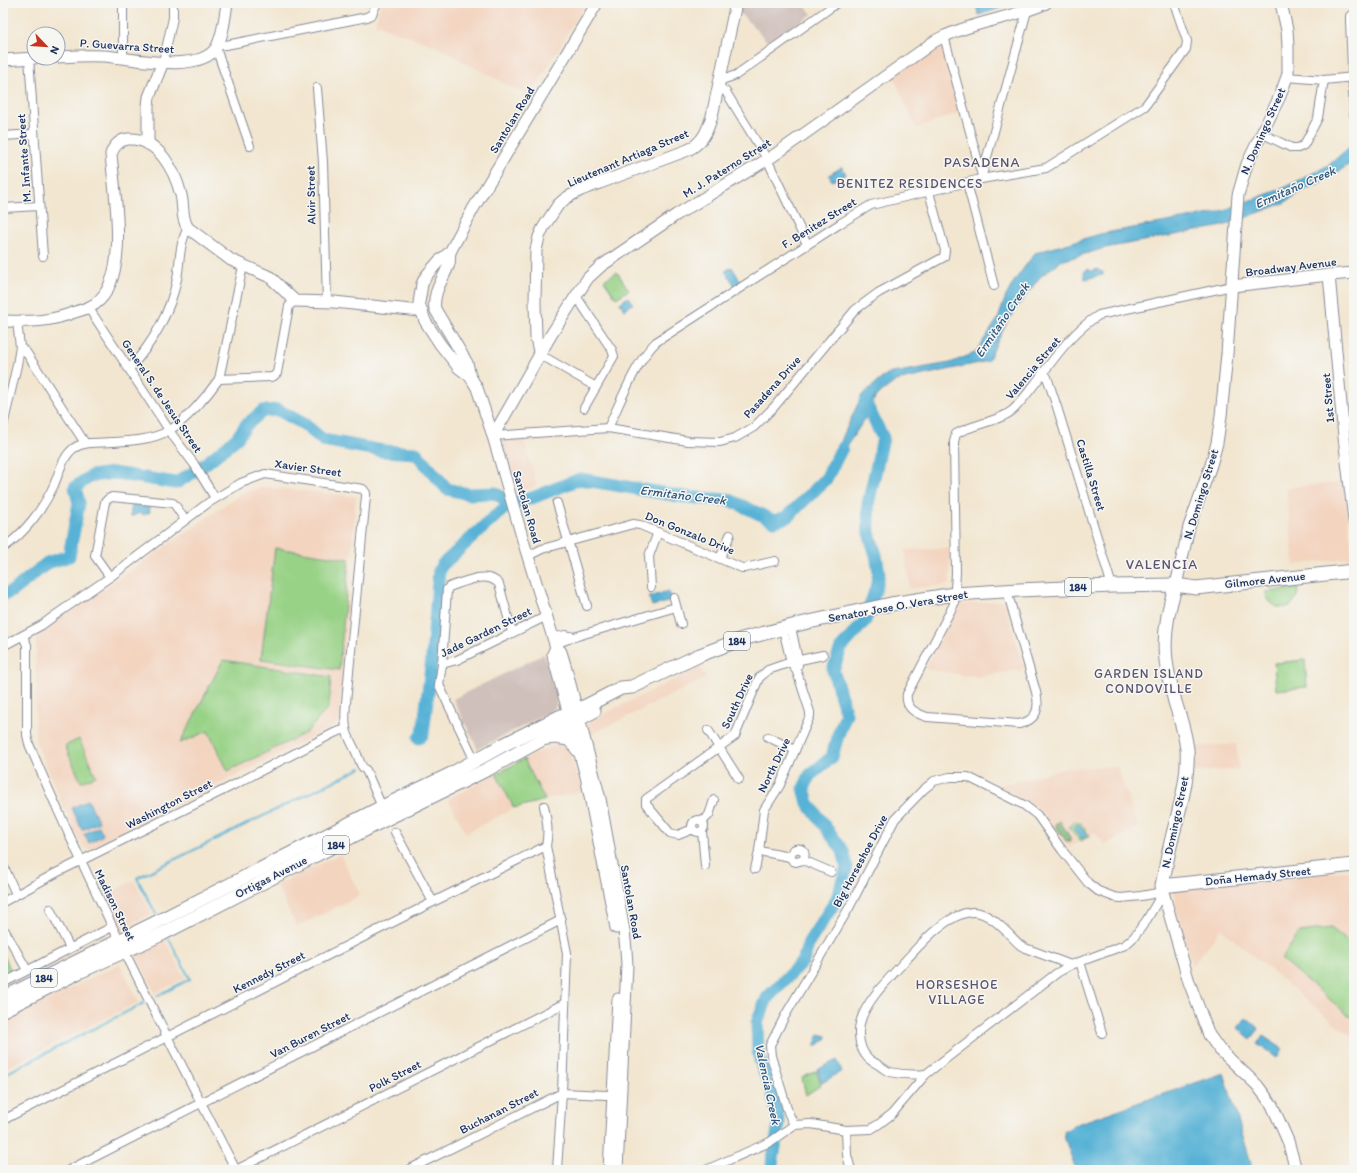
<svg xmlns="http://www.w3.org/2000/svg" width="1357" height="1173" font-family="Itim,sans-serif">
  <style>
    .built { fill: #f3d4bf }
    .industrial { fill: #cfc0bb }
    .green { fill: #98d286; stroke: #5a8072 }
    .forest { fill: #7ab473; stroke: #4a7268 }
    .water { fill: #58b2d6; stroke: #3a709a }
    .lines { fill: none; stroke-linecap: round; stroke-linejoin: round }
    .stream { stroke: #58b2d6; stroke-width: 2 }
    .river { stroke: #58b2d6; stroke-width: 13 }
    .street-casing { stroke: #868a97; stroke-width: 10 }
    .secondary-casing { stroke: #868a97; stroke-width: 13 }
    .primary-casing { stroke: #868a97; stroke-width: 15 }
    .street { stroke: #fff; stroke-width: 8 }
    .secondary { stroke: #fff; stroke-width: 11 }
    .primary { stroke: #fff; stroke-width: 13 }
    .labels { text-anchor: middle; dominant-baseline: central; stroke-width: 3; stroke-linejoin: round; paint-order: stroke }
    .shield { fill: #f6f6f2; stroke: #5d6b8a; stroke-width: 1 }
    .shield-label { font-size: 11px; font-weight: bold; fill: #1b2f5e }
    .street-label { font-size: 12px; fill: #1b2f5e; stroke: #f6f6f2 }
    .neighbourhood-label { font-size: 13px; letter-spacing: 1px; fill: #5b536f; stroke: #f6f6f2 }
    .water-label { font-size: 13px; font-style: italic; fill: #2d5682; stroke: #f6f6f2 }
    .quarter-label { font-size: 14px; letter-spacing: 1px; fill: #5b536f; stroke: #f6f6f2 }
  </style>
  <rect width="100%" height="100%" fill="#f6f6f2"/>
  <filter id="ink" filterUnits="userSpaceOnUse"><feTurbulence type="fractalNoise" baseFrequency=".025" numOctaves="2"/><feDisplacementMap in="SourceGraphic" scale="8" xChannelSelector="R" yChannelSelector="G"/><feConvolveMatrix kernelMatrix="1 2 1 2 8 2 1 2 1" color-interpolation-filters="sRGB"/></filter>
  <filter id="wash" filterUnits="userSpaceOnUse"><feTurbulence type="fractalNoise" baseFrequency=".012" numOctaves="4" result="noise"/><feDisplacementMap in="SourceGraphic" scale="16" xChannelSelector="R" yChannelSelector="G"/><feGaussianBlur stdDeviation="0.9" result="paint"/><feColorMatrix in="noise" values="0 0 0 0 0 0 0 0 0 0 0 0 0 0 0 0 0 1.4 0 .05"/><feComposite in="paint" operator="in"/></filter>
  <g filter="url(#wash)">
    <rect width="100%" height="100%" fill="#f2e6d0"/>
    <g class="built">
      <polygon points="381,3 586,3 530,97 433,45 375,24"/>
      <polygon points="942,39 962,112 916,128 893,75"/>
      <polygon points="523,436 537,486 518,492 503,442"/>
      <polygon points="1344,482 1352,558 1294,565 1286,488"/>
      <polygon points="264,487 356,496 339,723 90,850 83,847 65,810 35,740 36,638 37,635 244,492"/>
      <polygon points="950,548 950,584 910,589 905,550"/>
      <polygon points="1002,601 1006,604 1024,669 976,677 925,669 959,604"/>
      <polygon points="700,667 706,678 590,735 586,723"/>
      <polygon points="556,744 562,745 567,748 570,753 583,791 545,800 524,759"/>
      <polygon points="1236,744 1239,769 1194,772 1193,747"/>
      <polygon points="1117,766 1138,827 1105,845 1095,832 1069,848 1038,808 998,786 1067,768"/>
      <polygon points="496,774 514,808 466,833 448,799"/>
      <polygon points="340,854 360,895 297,927 276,885"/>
      <polygon points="1354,870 1354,1039 1221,929 1192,966 1177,913 1175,889"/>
      <polygon points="134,881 152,914 120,929 103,896"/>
      <polygon points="165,940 185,978 155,993 136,955"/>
      <polygon points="120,964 139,1002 3,1069 3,1022"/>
    </g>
    <g class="industrial">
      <polygon points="741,3 802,3 812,14 770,44 739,12"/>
      <polygon points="544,654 557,699 555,708 546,714 478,749 453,699"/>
    </g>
    <g class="green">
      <polygon points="617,272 629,290 616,298 604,280"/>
      <polygon points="275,548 349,559 339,670 261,659"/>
      <path d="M1298 588C1299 611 1272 616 1265 592Z"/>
      <polygon points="223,660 331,677 329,707 306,733 228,771 208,731 180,743"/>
      <polygon points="1305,660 1307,687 1276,690 1274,663"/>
      <polygon points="79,739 96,776 81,782 65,746"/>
      <polygon points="524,759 545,800 514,808 496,774"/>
      <polygon points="1075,821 1080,822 1090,836 1081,841 1068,827"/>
      <polygon points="1331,928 1351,944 1354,951 1354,1012 1352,1018 1281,959 1300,932"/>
      <polygon points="4,956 11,971 3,976 3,957"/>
      <polygon points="816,1071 821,1085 806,1095 802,1078"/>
    </g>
    <polygon class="forest" points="1060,821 1070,837 1070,841 1066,841 1055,825"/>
    <g class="water">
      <polygon points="975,3 999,3 1001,8 979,15"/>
      <polygon points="1354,143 1354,161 1329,178 1301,192 1284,203 1223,226 1105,248 1061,261 1040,277 1021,302 1008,320 988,361 896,381 876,396 866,417 835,464 843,436 862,395 887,374 950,363 975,353 998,319 1006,296 1015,280 1035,253 1100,234 1216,213 1284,188 1329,165"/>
      <polygon points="842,167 846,174 832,181 829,175"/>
      <polygon points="732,267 741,282 735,286 725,271"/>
      <polygon points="1087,269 1092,271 1098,269 1099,271 1103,272 1103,275 1085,279 1084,272"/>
      <polygon points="628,297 633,304 624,310 620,303"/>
      <polygon points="132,504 149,507 150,512 144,515 140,513 133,516 130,516"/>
      <polygon points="668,591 671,601 652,606 649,597"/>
      <polygon points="88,800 99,822 82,830 72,808"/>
      <polygon points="1078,824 1087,835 1082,839 1073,828"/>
      <polygon points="99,826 103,835 89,843 84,834"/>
      <polygon points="1246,1018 1259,1029 1251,1039 1238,1028"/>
      <polygon points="819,1034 827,1036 827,1038 818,1045 814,1046"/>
      <polygon points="1263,1036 1283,1049 1277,1058 1257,1044"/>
      <polygon points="837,1060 842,1071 822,1083 817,1070"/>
      <polygon points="1224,1073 1253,1170 1076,1170 1065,1139 1064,1132 1074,1125"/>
    </g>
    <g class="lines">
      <g class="stream">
        <polyline points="156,914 137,878 361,768"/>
        <polyline points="157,996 190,979 169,939"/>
        <polyline points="3,1075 144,1003"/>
      </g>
      <g class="river">
        <polyline points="3,595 13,591 47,563 69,556 79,503 75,487 91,476 113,473 176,483 199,469 237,438 246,425 263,411 278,410 304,424 323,440 383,451 416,453 447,489 468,494 495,493 512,504"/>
        <polyline points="419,738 423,734 432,658 439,570 442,565 501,511 512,504 532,498 580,479 685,497 730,500 774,521 787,517 826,479 842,448"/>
        <polyline points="771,1170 779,1124 771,1087 763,1070 758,1051 757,1023 767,998 803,961 809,942 837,899 847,867 843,851 808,803 804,788 810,775 832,757 838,735 846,714 833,670 841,648 865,621 876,588 879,573 876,555 869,533 868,504 883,438 865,402"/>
      </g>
    </g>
  </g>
  <g filter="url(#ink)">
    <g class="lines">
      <defs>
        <g id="street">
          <polyline points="123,3 123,58"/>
          <polyline points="1354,14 1350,16 1350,20 1354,115"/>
          <polyline points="944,36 982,176"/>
          <polyline points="217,45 226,45 367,17 372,14 377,3"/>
          <polyline points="216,48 250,146"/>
          <polyline points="29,58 43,256"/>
          <polyline points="163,62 173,18 173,3"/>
          <polyline points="1286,77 1324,80 1354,77"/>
          <polyline points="719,81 736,75 837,3"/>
          <polyline points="718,86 726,92 767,159 807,244"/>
          <polyline points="317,88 323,162 327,302"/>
          <polyline points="1261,133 1292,148 1298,148 1304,145 1318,118 1324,80"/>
          <polyline points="3,136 34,134"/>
          <polyline points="981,179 1027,11"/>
          <polyline points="967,183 994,286"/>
          <polyline points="3,208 39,206"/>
          <polyline points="576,296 612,350 614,356 584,408"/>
          <polyline points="88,307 173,436 194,464 215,498"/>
          <polyline points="20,347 26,352 85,443"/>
          <polyline points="540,357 548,359 596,387"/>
          <path d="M129 369C153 343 170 313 177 279 180 263 179 243 188 228"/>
          <polyline points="1043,372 1047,377 1057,407 1112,586"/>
          <polyline points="219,379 271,377 274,376 277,373 289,306 295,301"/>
          <polyline points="3,426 17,365 20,347 17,321"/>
          <path d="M608 428C620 403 636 361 656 342L841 223 871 205 981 179 1046 168 1145 106 1186 49 1187 41 1174 3"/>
          <polyline points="493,436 608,428 688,441 720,442 735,438 754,427 774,407 855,310 878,293 944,257 945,250 929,192"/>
          <polyline points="557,503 587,606"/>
          <path d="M3 548C25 533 43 509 54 485 59 473 63 456 74 448 85 441 100 443 112 442 130 441 152 440 168 431 186 421 207 396 219 379L243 266"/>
          <polyline points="528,556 542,549 633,524 640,525 742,568 745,568 775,561"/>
          <polyline points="720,558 730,535"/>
          <polyline points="110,577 95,556 105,502 108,499 112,497 173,503 175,505 185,520"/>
          <polyline points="651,587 649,556 658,532"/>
          <path d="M1007 591 1036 692C1040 709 1037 720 1019 724L927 717C915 713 905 708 907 694L954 604 956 573 954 442 956 434C972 424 1003 421 1015 408 1042 379 1064 336 1099 315L1232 286"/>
          <polyline points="674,598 681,624"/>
          <polyline points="791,627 798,660 798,665"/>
          <path d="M23 636 27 645V735L29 744C91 890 163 1030 236 1170"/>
          <polyline points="553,638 565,635 574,637"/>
          <polyline points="555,644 574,637 676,607"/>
          <path d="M3 646 42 625 54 616 110 577 208 503 241 483 265 474 363 489 366 493V496L347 692C346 704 344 716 346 728 347 737 355 748 358 757 361 763 360 767 366 770L382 807"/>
          <polyline points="442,664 457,660 547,616"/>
          <polyline points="708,730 739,779"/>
          <polyline points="768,737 795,750"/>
          <path d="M475 761 439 685 442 664 447 589 449 587C464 582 487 570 499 584L512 632"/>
          <path d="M544 806C547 820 549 832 546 846L567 953 562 1093 557 1170"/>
          <circle cx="698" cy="826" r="6"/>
          <polyline points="703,821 709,815 714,800"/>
          <polyline points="693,829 678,835 670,833 646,804 646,799 735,736 759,678 768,670 791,662 823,655"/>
          <polyline points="702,831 705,866"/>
          <polyline points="395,832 433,902"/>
          <path d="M759 851 790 857 793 861 796 862 803 860C808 852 801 846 793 850L790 857"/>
          <polyline points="803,860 831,872"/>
          <polyline points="3,865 16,894"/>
          <polyline points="755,869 759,851 764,810 780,785 810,716 810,712 797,672 791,662 783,629"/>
          <polyline points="3,902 56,873 228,788 334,733 346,729"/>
          <polyline points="50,909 70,948"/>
          <polyline points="5,931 27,970"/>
          <polyline points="1080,962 1102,1033"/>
          <polyline points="3,983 112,927"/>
          <path d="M926 1074C914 1075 903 1075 890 1072 886 1071 883 1068 880 1066 876 1063 870 1061 867 1057 858 1047 857 1029 862 1017 870 996 890 978 904 962 921 944 946 914 972 912 990 911 1008 934 1020 945L1025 948 1071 965"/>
          <polyline points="3,1120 433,902 546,846"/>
          <polyline points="794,1125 788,1112 782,1092 771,1056 770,1045 786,1014 849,908 895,819 923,790 934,781 950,777 968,777 1024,805 1037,815 1062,850 1088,883 1098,891 1114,897 1121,898 1141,896 1163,892"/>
          <polyline points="846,1130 847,1155 851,1170"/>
          <polyline points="69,1170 561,920"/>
          <polyline points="236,1170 565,1003"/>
          <polyline points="408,1170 562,1093 606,1095"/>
          <polyline points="706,1170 770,1142 794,1125 811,1124 846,1130 871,1129 879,1124 892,1114 926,1074 1057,973 1071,965 1125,945 1134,937 1146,921 1163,892"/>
        </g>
        <g id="secondary">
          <path d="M58 57C74 56 88 55 104 56 131 58 199 74 216 48 223 37 225 16 227 3"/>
          <polyline points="3,60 35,58"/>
          <polyline points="148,144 148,106 149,97 163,62"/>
          <path d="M450 252C449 256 450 260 449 264 444 278 432 293 435 309L467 363 470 376 477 388 493 436 525 547 555 644 561 652 565 665 600 799 624 931 626 950 627 965 617 1170"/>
          <polyline points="1329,275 1344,437 1354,520"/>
          <polyline points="1232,286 1329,275 1354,273"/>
          <path d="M3 321C30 322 50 322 75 312 82 310 89 308 95 304 131 278 114 193 111 154 114 146 119 140 128 139 158 137 175 171 181 195 184 207 181 218 188 228L231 260 270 277 295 301 334 302 420 311"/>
          <path d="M540 357 536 337 535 302 536 250 539 237 543 228 558 205 566 198 581 190 688 150C703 142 707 132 712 116L736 3"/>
          <polyline points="470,376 459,368 440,344 425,321 419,303 422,284 426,276 439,261 450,252 473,209 597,3"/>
          <path d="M493 436 551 335 576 296 588 278 601 266 676 215 773 156 924 49C930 44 937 39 945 36 977 21 1014 18 1046 3"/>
          <polyline points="1176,585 1189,527 1211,465 1217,443 1221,416 1227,354 1238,195 1247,164 1280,96 1288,74 1288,46 1287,30 1281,3"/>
          <polyline points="556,647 553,654 554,660 586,776 616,928"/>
          <polyline points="1162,886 1163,892 1189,982 1209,1035 1219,1049 1257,1085 1272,1105 1288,1141 1296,1170"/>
          <polyline points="609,1170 618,999"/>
        </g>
        <g id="primary">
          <path d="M1176 585C1168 609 1163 636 1166 660 1167 674 1172 688 1175 702 1180 717 1185 733 1187 749 1189 779 1179 810 1172 838 1168 854 1165 870 1162 886L1354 865"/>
          <polyline points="547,738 555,737 569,739 579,751"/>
          <polyline points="3,998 153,924 382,807 451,774 503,745 559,717 586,706 621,688 632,687 700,655 742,639 800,624 891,604 955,594 1019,590 1112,586 1176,585 1196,588 1354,571"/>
          <polyline points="3,1010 79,972 162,934 388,818 488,769 594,711"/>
        </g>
      </defs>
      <use href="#street" class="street-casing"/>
      <use href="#secondary" class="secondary-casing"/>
      <use href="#primary" class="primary-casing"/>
      <use href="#street" class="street"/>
      <use href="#secondary" class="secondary"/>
      <use href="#primary" class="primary"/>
    </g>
  </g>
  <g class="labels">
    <g class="shield">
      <rect x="1065" y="578" width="26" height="18" rx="3"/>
      <rect x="724" y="632" width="26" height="18" rx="3"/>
      <rect x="323" y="836" width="26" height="18" rx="3"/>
      <rect x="31" y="969" width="26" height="18" rx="3"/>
    </g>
    <g class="shield-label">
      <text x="1078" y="587">184</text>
      <text x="737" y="641">184</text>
      <text x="336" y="845">184</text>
      <text x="44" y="978">184</text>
    </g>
    <g class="street-label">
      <text transform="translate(127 46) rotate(4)">P. Guevarra Street</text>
      <text transform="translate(512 120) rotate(-59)">Santolan Road</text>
      <text transform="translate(1263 131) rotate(-66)">N. Domingo Street</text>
      <text transform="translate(24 158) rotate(-94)">M. Infante Street</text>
      <text transform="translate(628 158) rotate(-23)">Lieutenant Artiaga Street</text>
      <text transform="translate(727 168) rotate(-32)">M. J. Paterno Street</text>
      <text transform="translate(311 195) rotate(-91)">Alvir Street</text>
      <text transform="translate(819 223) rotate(-32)">F. Benitez Street</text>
      <text transform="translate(1291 267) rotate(-7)">Broadway Avenue</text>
      <text transform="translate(1033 368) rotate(-50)">Valencia Street</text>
      <text transform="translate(772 387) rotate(-48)">Pasadena Drive</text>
      <text transform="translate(162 396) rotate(56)">General S. de Jesus Street</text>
      <text transform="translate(1328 398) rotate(-95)">1st Street</text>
      <text transform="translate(308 468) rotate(8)">Xavier Street</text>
      <text transform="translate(1091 475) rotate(73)">Castilla Street</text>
      <text transform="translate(1201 494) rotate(-73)">N. Domingo Street</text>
      <text transform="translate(527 507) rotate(74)">Santolan Road</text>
      <text transform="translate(690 533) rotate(22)">Don Gonzalo Drive</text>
      <text transform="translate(1265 580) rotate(-6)">Gilmore Avenue</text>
      <text transform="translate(898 606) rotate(-10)">Senator Jose O. Vera Street</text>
      <text transform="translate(486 632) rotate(-26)">Jade Garden Street</text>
      <text transform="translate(737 701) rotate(-65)">South Drive</text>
      <text transform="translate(774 765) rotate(-64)">North Drive</text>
      <text transform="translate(169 804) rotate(-27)">Washington Street</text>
      <text transform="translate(1175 822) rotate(-78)">N. Domingo Street</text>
      <text transform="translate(860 861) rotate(-62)">Big Horseshoe Drive</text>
      <text transform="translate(1258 876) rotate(-6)">Doña Hemady Street</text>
      <text transform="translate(271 877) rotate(-27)">Ortigas Avenue</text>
      <text transform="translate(631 902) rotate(80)">Santolan Road</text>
      <text transform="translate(115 905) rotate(64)">Madison Street</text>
      <text transform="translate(269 972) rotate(-27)">Kennedy Street</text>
      <text transform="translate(310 1035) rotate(-27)">Van Buren Street</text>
      <text transform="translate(395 1076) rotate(-27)">Polk Street</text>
      <text transform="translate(499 1111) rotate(-27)">Buchanan Street</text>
    </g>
    <g class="neighbourhood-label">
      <text x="910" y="183">BENITEZ RESIDENCES</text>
      <text x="1149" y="673">GARDEN ISLAND<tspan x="1149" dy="15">CONDOVILLE</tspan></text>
      <text x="957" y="984">HORSESHOE<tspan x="957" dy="15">VILLAGE</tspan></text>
    </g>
    <g class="water-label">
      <text transform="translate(1295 187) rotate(-24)">Ermitaño Creek</text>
      <text transform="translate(1002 320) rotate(-56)">Ermitaño Creek</text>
      <text transform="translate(683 495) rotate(7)">Ermitaño Creek</text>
      <text transform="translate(768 1084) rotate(78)">Valencia Creek</text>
    </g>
    <g class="quarter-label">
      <text x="982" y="162">PASADENA</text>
      <text x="1162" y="564">VALENCIA</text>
    </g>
  </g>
  <rect width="1357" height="1173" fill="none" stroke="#f6f6f2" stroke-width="16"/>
  <g transform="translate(46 46) rotate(115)"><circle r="19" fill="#f6f6f2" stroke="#9ea6b7"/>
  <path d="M0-3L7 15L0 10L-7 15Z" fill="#c8321e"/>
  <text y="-6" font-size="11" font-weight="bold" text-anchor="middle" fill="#1b2f5e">N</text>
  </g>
</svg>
